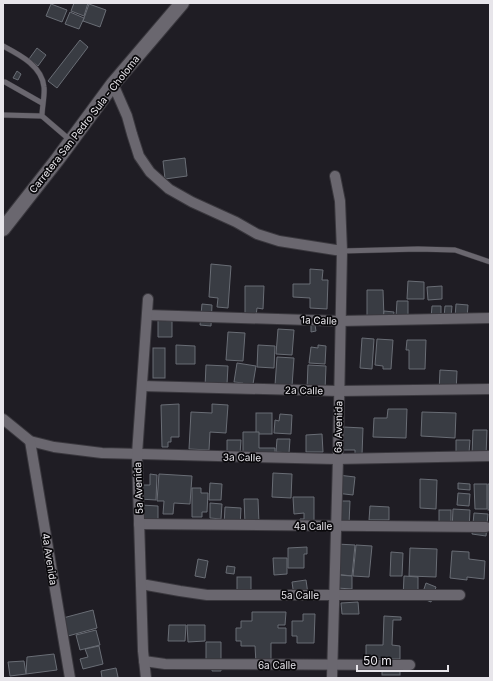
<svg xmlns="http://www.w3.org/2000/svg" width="493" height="681" font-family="Inter,sans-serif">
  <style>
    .building { fill: #393c43; stroke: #696d75 }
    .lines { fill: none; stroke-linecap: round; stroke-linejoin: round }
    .service-casing { stroke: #3a383e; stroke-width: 6 }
    .minor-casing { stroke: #3a383e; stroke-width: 12 }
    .secondary-casing { stroke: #3a383e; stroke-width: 16 }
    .service { stroke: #6a676f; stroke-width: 5 }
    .minor { stroke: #6a676f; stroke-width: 10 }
    .secondary { stroke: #6a676f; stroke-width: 14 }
    .labels { text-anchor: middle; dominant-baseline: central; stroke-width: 3.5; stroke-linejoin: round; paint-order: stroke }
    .street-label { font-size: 10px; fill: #e7e5ea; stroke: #09080b }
  </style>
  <rect width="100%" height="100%" fill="#1f1d24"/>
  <g class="building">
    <polygon points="74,3 88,3 84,16 71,11"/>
    <polygon points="51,4 67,10 62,22 46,16"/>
    <polygon points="89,4 106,10 100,27 83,21"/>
    <polygon points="70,12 84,18 79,29 65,24"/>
    <polygon points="80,40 88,47 57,88 48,81"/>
    <polygon points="37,48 46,55 38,66 29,59"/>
    <polygon points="17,71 21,74 18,80 13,78"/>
    <polygon points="185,158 187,176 165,179 163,161"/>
    <polygon points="211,264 231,266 228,308 217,307 218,298 209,297"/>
    <polygon points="310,269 323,270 322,280 328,280 327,309 310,308 310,298 293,297 293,284 310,284"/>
    <polygon points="408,281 424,282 424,299 407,299"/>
    <polygon points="245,286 264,286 263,309 257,308 256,316 245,316"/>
    <polygon points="442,286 442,299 428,300 427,287"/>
    <polygon points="367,290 383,290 384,318 367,319"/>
    <polygon points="397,301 408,301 408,317 396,317"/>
    <polygon points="202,304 212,305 211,326 200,325"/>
    <polygon points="456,304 468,305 467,319 455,318"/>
    <polygon points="432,306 441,306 441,318 431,318"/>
    <polygon points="445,306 452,306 451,317 444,317"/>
    <polygon points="384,311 394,312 393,321 383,320"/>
    <polygon points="158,320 172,321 172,337 158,337"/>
    <polygon points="311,325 315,325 316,331 311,332"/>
    <polygon points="278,329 294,330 292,355 276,354"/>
    <polygon points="228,332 245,333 243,361 226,360"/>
    <polygon points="362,338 374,339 372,369 360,368"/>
    <polygon points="377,339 393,340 391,369 383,369 383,366 375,365"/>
    <polygon points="407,340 426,340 425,369 409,369 409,350 406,350"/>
    <polygon points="176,345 195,346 195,364 176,364"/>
    <polygon points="258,345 275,346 274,368 257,367"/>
    <polygon points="318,345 326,346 325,364 309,363 311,347 318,348"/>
    <rect x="153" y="348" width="12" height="30"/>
    <polygon points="277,357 294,358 292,386 275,385"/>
    <polygon points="237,363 256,366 252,390 242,388 243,383 234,382"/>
    <polygon points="206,365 228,366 227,384 205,387"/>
    <polygon points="308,365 326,366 325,390 307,389"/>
    <polygon points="440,370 457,371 456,393 439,392"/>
    <polygon points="179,404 179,437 171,437 171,442 168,442 168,447 162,447 161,405"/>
    <polygon points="212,404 228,405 226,433 210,432 209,450 189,449 191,412 212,413"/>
    <polygon points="388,409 407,409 406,438 373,437 374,418 387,418"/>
    <polygon points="422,412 456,413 455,438 421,436"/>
    <rect x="256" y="413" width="16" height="21"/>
    <polygon points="280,414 292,415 291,434 274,433 275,420 279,421"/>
    <polygon points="344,427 363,428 362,455 355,455 355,450 343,450"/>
    <polygon points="473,430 487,430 486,456 472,455"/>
    <polygon points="243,432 259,432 259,448 275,448 275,456 243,457"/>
    <polygon points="322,434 323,452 306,452 306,435"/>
    <polygon points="277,439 290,439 289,453 276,452"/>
    <polygon points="227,440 241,440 240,454 227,454"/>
    <polygon points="456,440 470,440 469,453 456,452"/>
    <polygon points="273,473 292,474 291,498 272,497"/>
    <polygon points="150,474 157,475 156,500 139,499 140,485 150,485"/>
    <polygon points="159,474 192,476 190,504 174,503 173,514 163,514 164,501 157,501"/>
    <polygon points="338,475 355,477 353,495 336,493"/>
    <polygon points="420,479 437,480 436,509 420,508"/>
    <polygon points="210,483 222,484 221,500 209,500"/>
    <polygon points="458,483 470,484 470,490 458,489"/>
    <polygon points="474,484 487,484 487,509 475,509"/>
    <rect x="488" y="484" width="2" height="26"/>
    <polygon points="192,488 201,488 201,493 208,493 207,512 202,512 202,517 192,517"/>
    <polygon points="458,493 470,494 469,506 457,505"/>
    <polygon points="293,497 314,497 314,525 300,525 300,519 304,519 304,513 294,514"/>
    <polygon points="244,499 258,499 259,523 245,523"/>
    <polygon points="341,501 350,501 349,524 340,523"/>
    <polygon points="210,503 222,504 221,519 210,518"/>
    <polygon points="141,505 158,506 158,522 141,521"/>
    <polygon points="370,506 389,507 389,520 369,520"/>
    <polygon points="225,507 241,508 240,527 224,526"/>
    <polygon points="453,509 470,510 469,531 452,530"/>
    <rect x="439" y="510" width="12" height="19"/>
    <polygon points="474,513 488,514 486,536 472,534"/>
    <polygon points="337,544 355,545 352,576 335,574"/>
    <polygon points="356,545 372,546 369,577 353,576"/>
    <polygon points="307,547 307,554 304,554 304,568 288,568 288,548"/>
    <polygon points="410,548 437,549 436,577 409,576"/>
    <polygon points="452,551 469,552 469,559 485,561 484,579 467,577 467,580 450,578"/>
    <polygon points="391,552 403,553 402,576 390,576"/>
    <polygon points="273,558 287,558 287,574 274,575"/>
    <polygon points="198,559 208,561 205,578 195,576"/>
    <polygon points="227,566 235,567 234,574 226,573"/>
    <polygon points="338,575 352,576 352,589 337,588"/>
    <polygon points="404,576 418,577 418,598 403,598"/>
    <rect x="237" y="577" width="14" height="20"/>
    <polygon points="306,580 308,594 294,596 292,582"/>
    <polygon points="426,583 436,587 431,602 421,598"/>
    <polygon points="358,602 359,614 342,614 341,603"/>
    <polygon points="93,610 97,628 68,636 63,618"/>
    <polygon points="252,612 286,612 285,625 278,625 278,628 286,628 286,643 271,643 271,662 256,663 255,646 241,646 241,641 236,641 236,628 241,628 241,621 252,621"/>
    <polygon points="303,614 315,614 314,643 297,643 297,636 292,636 292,621 303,621"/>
    <polygon points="384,616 401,617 401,620 393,620 392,645 400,646 400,659 366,659 366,645 383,645"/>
    <polygon points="169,625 186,625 185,641 168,641"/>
    <polygon points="187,625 205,625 205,641 188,642"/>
    <polygon points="96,630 100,645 80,650 76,635"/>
    <polygon points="206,642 221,642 221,671 212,671 212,667 206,667"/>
    <polygon points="99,646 103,664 83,669 80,659 88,657 85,649"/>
    <polygon points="54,654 57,670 26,674 27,657"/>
    <polygon points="24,661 26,674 10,676 8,662"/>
    <rect x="382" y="662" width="18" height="13"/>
    <polygon points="116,668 118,677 115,678 102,678 101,671"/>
  </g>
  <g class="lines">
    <defs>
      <g id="service">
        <path d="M3 46C20 55 42 66 44 87 45 95 42 107 42 116L70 140"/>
        <polyline points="5,82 42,103"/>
        <polyline points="3,115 42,116"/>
        <polyline points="342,251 418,249 455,250 490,262"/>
      </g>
      <g id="minor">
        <polyline points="113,84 127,116 132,134 139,156 150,172 169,189 192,202 236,222 257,234 279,241 342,251"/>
        <polyline points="147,315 340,321 490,318"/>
        <polyline points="142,386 339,391 490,389"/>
        <polyline points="3,419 30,441 54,447 102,453 335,459 490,456"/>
        <polyline points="30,441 70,678"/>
        <polyline points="139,524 486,527"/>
        <polyline points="141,584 180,591 207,595 460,595"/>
        <polyline points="144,661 165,664 410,665"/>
        <polyline points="146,678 143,651 137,454 148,299"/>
        <polyline points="332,678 338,459 342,251 340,201 335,176"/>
      </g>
      <polyline id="secondary" points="3,229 57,160 113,84 182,3"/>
    </defs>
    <use href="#service" class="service-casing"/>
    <use href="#minor" class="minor-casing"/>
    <use href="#secondary" class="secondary-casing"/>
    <use href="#service" class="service"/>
    <use href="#minor" class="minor"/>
    <use href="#secondary" class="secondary"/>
  </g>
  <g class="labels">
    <g class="street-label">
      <text transform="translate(84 124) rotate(-52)">Carretera San Pedro Sula - Choloma</text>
      <text transform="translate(319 320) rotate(2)">1a Calle</text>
      <text transform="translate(304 390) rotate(1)">2a Calle</text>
      <text transform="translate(338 427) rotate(-89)">6a Avenida</text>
      <text transform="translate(242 457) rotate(1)">3a Calle</text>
      <text transform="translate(138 488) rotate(-92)">5a Avenida</text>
      <text x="313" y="526">4a Calle</text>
      <text transform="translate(50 559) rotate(81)">4a Avenida</text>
      <text x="300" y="595">5a Calle</text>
      <text x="277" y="665">6a Calle</text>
    </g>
  </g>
  <rect width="493" height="681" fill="none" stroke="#e7e5ea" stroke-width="8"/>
  <path d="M357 665v6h91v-6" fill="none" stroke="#e7e5ea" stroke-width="2"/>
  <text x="363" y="665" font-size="12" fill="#e7e5ea" stroke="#09080b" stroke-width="3" paint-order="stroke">50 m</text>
</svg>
